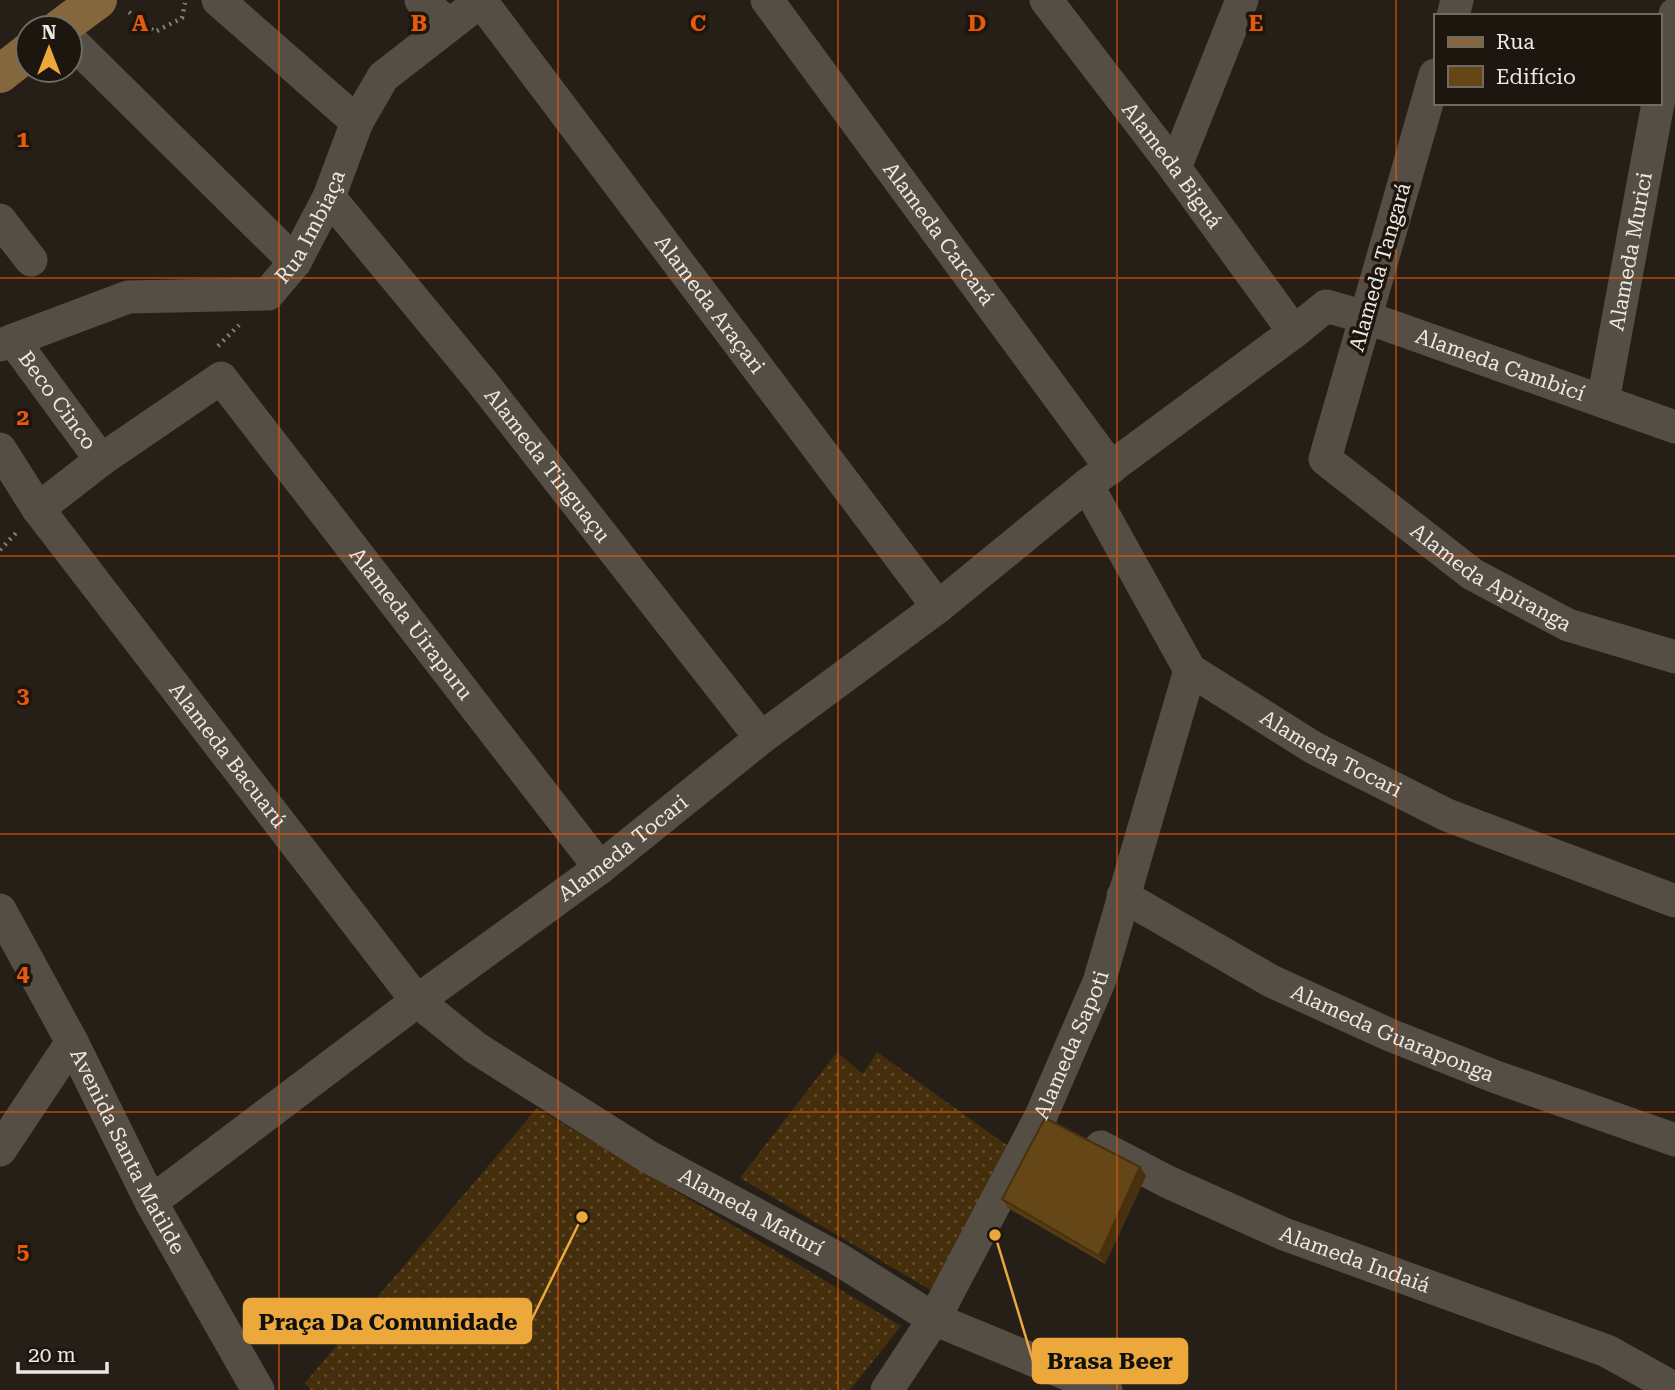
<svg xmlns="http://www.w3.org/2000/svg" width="1675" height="1390" font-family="'Roboto Serif',serif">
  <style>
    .grass { fill: url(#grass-dots) }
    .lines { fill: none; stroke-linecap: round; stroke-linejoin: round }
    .path { stroke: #857f78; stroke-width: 4.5; stroke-dasharray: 2 5; stroke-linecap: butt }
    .minor { stroke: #554e45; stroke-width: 33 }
    .major { stroke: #84673c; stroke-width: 38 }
    .wall { fill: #573c13 }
    .shaded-wall { fill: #47310f }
    .building { fill: #654616; stroke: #47310f; stroke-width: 2 }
    .grid { fill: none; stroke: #e8590c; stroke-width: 2; stroke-opacity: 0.55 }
    .labels { text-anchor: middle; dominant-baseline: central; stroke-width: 7; stroke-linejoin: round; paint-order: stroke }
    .street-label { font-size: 21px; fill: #ede8e3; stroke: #1c160e }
    .grid-label { font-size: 23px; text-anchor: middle; font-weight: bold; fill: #e8590c; stroke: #1c160e; stroke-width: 7; stroke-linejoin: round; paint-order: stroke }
    .leader { fill: none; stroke: #eda83b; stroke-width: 2.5 }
    .callout-dot { fill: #eda83b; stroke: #1c160e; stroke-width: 2.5 }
    .callout { fill: #eda83b; stroke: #eda83b; stroke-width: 2.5 }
    .callout-label { font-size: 23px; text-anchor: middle; font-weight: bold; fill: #111 }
  </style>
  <defs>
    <pattern id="grass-dots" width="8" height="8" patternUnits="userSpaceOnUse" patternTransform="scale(1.75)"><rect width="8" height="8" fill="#442e0b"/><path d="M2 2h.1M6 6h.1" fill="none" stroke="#5f4c2e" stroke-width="1.8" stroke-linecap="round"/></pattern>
  </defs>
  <rect width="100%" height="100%" fill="#261f17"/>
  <g class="grass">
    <polygon points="837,1052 863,1074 877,1052 1015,1151 941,1296 740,1178"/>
    <polygon points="537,1108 901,1326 850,1390 311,1390 305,1383"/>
  </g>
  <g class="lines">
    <g class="path">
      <polyline points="129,12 155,32 182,18 185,3"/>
      <polyline points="218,346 239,325"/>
      <polyline points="0,550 16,533"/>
    </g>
    <g class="minor">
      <polyline points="218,0 357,122"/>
      <polyline points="421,0 449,25"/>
      <path id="s1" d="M767 0 1111 468"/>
      <path id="s2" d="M1046 0 1175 168 1294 332"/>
      <path id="s3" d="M481 1 938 607"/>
      <polyline points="1453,16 1457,0"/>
      <polyline points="70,40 295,262"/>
      <path id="s4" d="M1435 75 1325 459 1472 574 1568 625 1675 657"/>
      <polyline points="1659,99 1675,14"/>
      <polyline points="1175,168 1242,0"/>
      <path id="s5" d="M329 197 482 382 761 738"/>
      <polyline points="0,220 31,260"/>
      <path id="s6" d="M13 340 101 460"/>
      <path id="s7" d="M0 345 128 297 268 294 295 262 329 197 357 122 383 77 482 0"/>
      <path id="s8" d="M1603 401 1658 103"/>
      <path id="s9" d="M0 449 38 509 417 1001 476 1048 649 1157 835 1257 934 1319 1106 1390"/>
      <path id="s10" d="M1087 485 1190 670 1314 748 1447 815 1675 901"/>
      <path id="s11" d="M38 509 101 460 221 378 600 868"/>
      <path id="s12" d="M1123 896 1271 981 1390 1035 1496 1077 1675 1140"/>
      <path id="s13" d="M0 910 72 1042 151 1202 258 1390"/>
      <path id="s14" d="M1101 1147 1168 1182 1284 1234 1607 1351 1675 1389"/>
      <polyline points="0,1150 72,1042"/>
      <path id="s15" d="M151 1202 417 1001 600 868 761 738 938 607 1087 485 1294 332 1326 306 1365 317 1675 427"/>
      <path id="s16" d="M887 1390 934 1319 1041 1116 1099 982 1190 670"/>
    </g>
    <g class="major">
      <polyline points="60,28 98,0"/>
      <polyline points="0,74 28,52"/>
    </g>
  </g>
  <polygon class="wall" points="1140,1167 1146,1176 1105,1264 1008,1208 1002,1199"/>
  <polygon class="shaded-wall" points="1140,1167 1146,1176 1105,1264 1099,1256"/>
  <polygon class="building" points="1045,1118 1140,1167 1099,1256 1002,1199"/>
  <path class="grid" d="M279 0V1390M558 0V1390M838 0V1390M1117 0V1390M1396 0V1390M0 278H1675M0 556H1675M0 834H1675M0 1112H1675"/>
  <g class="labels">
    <g class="street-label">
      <text stroke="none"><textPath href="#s2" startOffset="208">Alameda Biguá</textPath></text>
      <text stroke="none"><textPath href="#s7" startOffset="357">Rua Imbiaça</textPath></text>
      <text stroke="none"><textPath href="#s1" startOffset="290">Alameda Carcará</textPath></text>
      <text stroke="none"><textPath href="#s8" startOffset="152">Alameda Murici</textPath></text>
      <text transform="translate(1380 267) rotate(-74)">Alameda Tangará</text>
      <text stroke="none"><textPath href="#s3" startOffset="380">Alameda Araçari</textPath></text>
      <text stroke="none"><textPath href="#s15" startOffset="1662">Alameda Cambicí</textPath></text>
      <text stroke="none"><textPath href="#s6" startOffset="75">Beco Cinco</textPath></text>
      <text stroke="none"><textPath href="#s5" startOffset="346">Alameda Tinguaçu</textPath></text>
      <text stroke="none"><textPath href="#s4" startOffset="604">Alameda Apiranga</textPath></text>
      <text stroke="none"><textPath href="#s11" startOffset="536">Alameda Uirapuru</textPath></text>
      <text stroke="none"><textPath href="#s10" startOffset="376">Alameda Tocari</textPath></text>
      <text stroke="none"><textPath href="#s9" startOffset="382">Alameda Bacuarú</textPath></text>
      <text stroke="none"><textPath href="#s15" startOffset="590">Alameda Tocari</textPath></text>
      <text stroke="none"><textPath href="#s12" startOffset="303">Alameda Guaraponga</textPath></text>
      <text stroke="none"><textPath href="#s16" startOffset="392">Alameda Sapoti</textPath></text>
      <text stroke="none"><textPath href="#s13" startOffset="273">Avenida Santa Matilde</textPath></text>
      <text stroke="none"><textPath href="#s9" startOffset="1088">Alameda Maturí</textPath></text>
      <text stroke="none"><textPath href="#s14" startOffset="278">Alameda Indaiá</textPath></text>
    </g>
  </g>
  <g class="grid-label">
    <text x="140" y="31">A</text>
    <text x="419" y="31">B</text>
    <text x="698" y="31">C</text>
    <text x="977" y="31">D</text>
    <text x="1256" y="31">E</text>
    <text x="23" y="147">1</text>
    <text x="23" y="425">2</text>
    <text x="23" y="703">3</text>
    <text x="23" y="981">4</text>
    <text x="23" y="1259">5</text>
  </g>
  <path class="leader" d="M582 1217L531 1321M995 1235L1033 1361"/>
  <g class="callout-dot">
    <circle cx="582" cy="1217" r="7"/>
    <circle cx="995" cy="1235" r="7"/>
  </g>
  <g class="callout">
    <rect x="244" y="1299" width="287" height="44" rx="7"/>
    <rect x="1033" y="1339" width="154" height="44" rx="7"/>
  </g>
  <g class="callout-label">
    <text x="388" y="1330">Praça Da Comunidade</text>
    <text x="1110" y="1369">Brasa Beer</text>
  </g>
  <rect x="1434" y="14" width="228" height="91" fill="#1c160e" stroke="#706a63" stroke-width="2"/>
  <rect x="1448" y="37" width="35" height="10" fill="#84673c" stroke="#706a63" stroke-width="2"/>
  <text x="1496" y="49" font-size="21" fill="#ede8e3">Rua</text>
  <rect x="1448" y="66" width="35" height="21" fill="#654616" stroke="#706a63" stroke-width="2"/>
  <text x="1496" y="84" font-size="21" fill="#ede8e3">Edifício</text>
  <g transform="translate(49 49)"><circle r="33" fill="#1c160e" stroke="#706a63" stroke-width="2"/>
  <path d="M0-5L12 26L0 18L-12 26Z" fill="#eda83b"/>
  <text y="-10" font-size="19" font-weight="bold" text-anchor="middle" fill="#ede8e3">N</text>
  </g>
  <path d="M18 1362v10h89v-10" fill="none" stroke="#ede8e3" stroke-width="3.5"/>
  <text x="28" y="1362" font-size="21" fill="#ede8e3" stroke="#1c160e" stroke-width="5" paint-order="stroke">20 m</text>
</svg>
